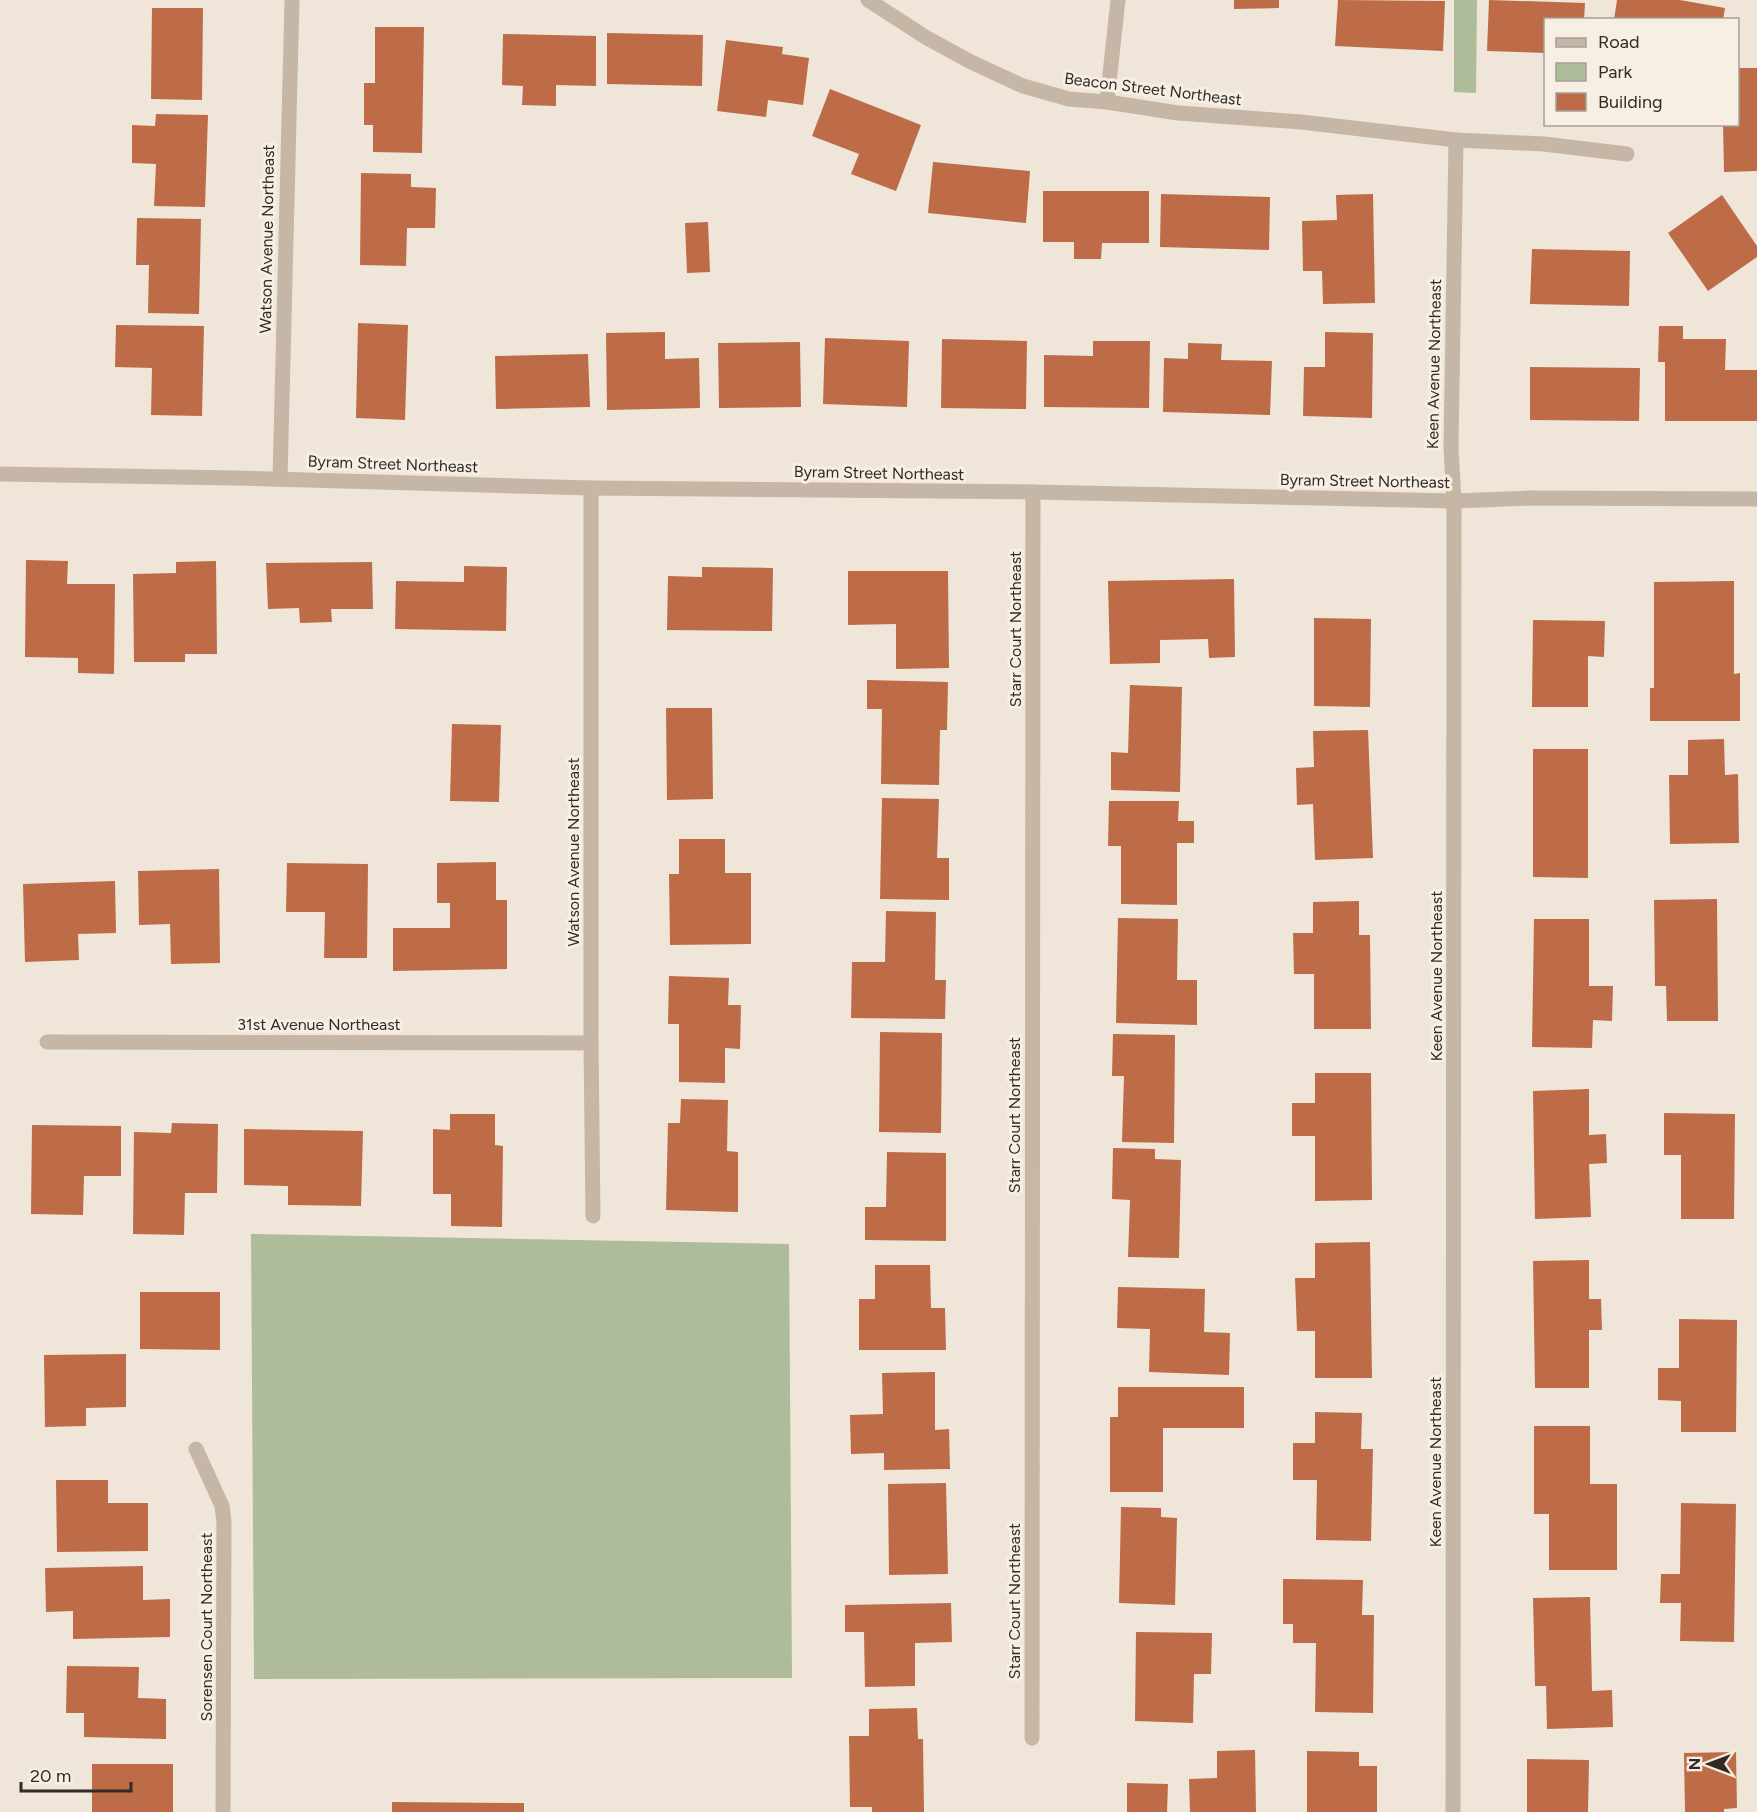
<svg xmlns="http://www.w3.org/2000/svg" width="1757" height="1812" font-family="Figtree,sans-serif">
  <style>
    .green { fill: #aebc99 }
    .building { fill: #bd6c47 }
    .lines { fill: none; stroke-linecap: round; stroke-linejoin: round }
    .minor { stroke: #c6b6a5; stroke-width: 15 }
    .labels { text-anchor: middle; dominant-baseline: central; stroke-width: 6; stroke-linejoin: round; paint-order: stroke }
    .street-label { font-size: 16px; fill: #322a26; stroke: #f7efe3 }
  </style>
  <rect width="100%" height="100%" fill="#efe5d8"/>
  <g class="green">
    <polygon points="1454,0 1477,0 1476,93 1454,92"/>
    <polygon points="251,1234 789,1244 792,1678 254,1679"/>
  </g>
  <g class="building">
    <polygon points="1234,0 1279,0 1279,8 1234,9"/>
    <polygon points="1338,0 1445,1 1443,51 1335,46"/>
    <polygon points="1489,0 1585,3 1584,20 1546,20 1546,53 1487,51"/>
    <polygon points="1617,0 1680,0 1725,8 1723,20 1614,20"/>
    <polygon points="152,8 203,8 202,100 151,99"/>
    <polygon points="375,27 424,27 422,153 373,152 373,125 364,125 364,83 375,83"/>
    <polygon points="607,33 703,35 702,86 607,84"/>
    <polygon points="503,34 596,36 596,86 556,85 556,106 522,105 523,86 502,85"/>
    <polygon points="726,40 783,47 782,54 809,58 803,105 768,100 766,117 717,111"/>
    <polygon points="1738,68 1757,68 1757,171 1724,172 1723,124 1738,124"/>
    <polygon points="830,89 921,125 896,191 851,174 859,154 812,136"/>
    <polygon points="156,114 208,115 205,207 154,206 156,164 132,163 132,125 155,126"/>
    <polygon points="933,162 1030,171 1026,223 928,213"/>
    <polygon points="361,173 411,174 411,187 436,188 435,228 407,228 406,266 360,265"/>
    <polygon points="1043,191 1149,191 1149,243 1102,243 1101,259 1074,259 1074,242 1043,242"/>
    <polygon points="1161,194 1270,197 1269,250 1160,247"/>
    <polygon points="1373,194 1375,303 1323,304 1322,271 1303,271 1302,221 1337,220 1336,195"/>
    <polygon points="1722,195 1757,246 1757,257 1708,291 1668,233"/>
    <polygon points="137,218 201,219 199,314 148,313 149,265 136,265"/>
    <polygon points="708,222 710,272 687,273 685,223"/>
    <polygon points="1532,249 1630,251 1629,306 1530,304"/>
    <polygon points="358,323 408,325 405,420 356,418"/>
    <polygon points="116,325 204,326 202,416 151,415 152,368 115,367"/>
    <polygon points="1659,326 1683,326 1683,339 1726,339 1725,370 1757,370 1757,421 1665,421 1665,362 1658,362"/>
    <polygon points="665,332 665,359 699,358 700,408 607,410 606,333"/>
    <polygon points="1325,332 1373,333 1372,418 1303,416 1304,367 1325,367"/>
    <polygon points="825,338 909,341 907,407 823,404"/>
    <polygon points="942,339 1027,341 1026,409 941,408"/>
    <polygon points="1093,341 1150,341 1149,408 1044,407 1044,355 1093,356"/>
    <polygon points="800,342 801,407 719,408 718,343"/>
    <polygon points="1188,343 1222,344 1221,360 1272,361 1270,415 1163,412 1164,358 1188,359"/>
    <polygon points="588,354 590,407 496,409 495,356"/>
    <polygon points="1530,367 1640,368 1639,421 1530,420"/>
    <polygon points="26,560 68,561 67,584 115,584 114,674 78,673 78,658 25,657"/>
    <polygon points="216,561 217,654 185,654 185,662 134,662 133,574 176,573 176,562"/>
    <polygon points="372,562 373,609 331,609 332,622 300,623 299,608 268,609 266,563"/>
    <polygon points="464,566 507,567 506,631 395,629 396,581 464,582"/>
    <polygon points="702,567 773,568 772,631 667,630 668,576 702,577"/>
    <polygon points="848,571 948,571 949,668 896,669 896,624 848,625"/>
    <polygon points="1234,579 1235,657 1209,658 1208,639 1160,640 1160,663 1110,664 1108,581"/>
    <polygon points="1734,581 1734,674 1740,673 1740,721 1650,721 1650,688 1654,688 1654,582"/>
    <polygon points="1314,618 1371,619 1370,707 1314,706"/>
    <polygon points="1533,620 1605,621 1604,657 1588,656 1588,707 1532,707"/>
    <polygon points="867,680 948,682 947,730 940,730 939,785 881,784 882,709 867,709"/>
    <polygon points="1130,685 1182,687 1180,792 1111,790 1111,752 1128,753"/>
    <polygon points="666,708 712,708 713,799 667,800"/>
    <polygon points="452,724 501,725 499,802 450,801"/>
    <polygon points="1368,730 1373,858 1315,860 1313,804 1297,805 1296,768 1314,767 1313,731"/>
    <polygon points="1724,739 1725,775 1738,774 1739,843 1670,844 1669,775 1688,775 1688,740"/>
    <polygon points="1533,749 1588,749 1588,878 1533,877"/>
    <polygon points="882,798 939,799 937,858 949,858 949,900 880,899"/>
    <polygon points="1109,801 1179,801 1178,821 1194,821 1194,843 1177,843 1177,905 1121,904 1121,846 1108,846"/>
    <polygon points="679,839 725,839 725,873 751,873 751,944 670,945 669,874 679,874"/>
    <polygon points="496,862 496,900 507,900 507,969 393,971 393,928 450,928 450,903 437,903 437,863"/>
    <polygon points="287,863 368,864 367,958 324,958 325,912 286,912"/>
    <polygon points="219,869 220,963 171,964 170,924 139,925 138,871"/>
    <polygon points="115,881 116,933 78,934 79,960 25,962 23,884"/>
    <polygon points="1717,899 1718,1021 1667,1021 1666,986 1655,986 1654,900"/>
    <polygon points="1359,901 1359,935 1370,935 1371,1029 1314,1029 1314,974 1294,974 1293,933 1313,933 1313,902"/>
    <polygon points="886,911 936,912 935,980 946,980 945,1019 851,1018 852,962 885,962"/>
    <polygon points="1118,918 1178,919 1177,980 1197,980 1197,1025 1116,1023"/>
    <polygon points="1534,919 1589,919 1589,986 1613,986 1612,1021 1593,1020 1592,1048 1532,1047"/>
    <polygon points="669,976 729,978 728,1005 741,1005 740,1049 725,1048 725,1083 679,1082 679,1024 668,1024"/>
    <polygon points="880,1032 942,1033 941,1133 879,1132"/>
    <polygon points="1113,1034 1175,1035 1174,1143 1122,1142 1124,1076 1112,1076"/>
    <polygon points="1315,1073 1371,1073 1372,1200 1315,1201 1315,1136 1292,1136 1292,1103 1315,1103"/>
    <polygon points="1589,1089 1589,1135 1606,1134 1607,1163 1589,1164 1591,1217 1535,1219 1533,1091"/>
    <polygon points="681,1099 728,1100 727,1151 738,1152 738,1212 666,1210 668,1123 680,1123"/>
    <polygon points="1664,1113 1735,1114 1734,1219 1681,1219 1681,1155 1664,1155"/>
    <polygon points="450,1114 495,1114 495,1145 503,1146 502,1227 451,1226 451,1194 433,1194 433,1129 450,1130"/>
    <polygon points="172,1123 218,1124 217,1193 185,1193 184,1235 133,1234 134,1132 171,1133"/>
    <polygon points="32,1125 121,1126 121,1176 84,1176 83,1215 31,1214"/>
    <polygon points="244,1129 363,1131 361,1206 288,1205 288,1186 244,1185"/>
    <polygon points="1113,1148 1155,1149 1155,1159 1181,1160 1179,1258 1128,1257 1130,1200 1112,1199"/>
    <polygon points="887,1152 946,1153 946,1241 865,1240 865,1207 886,1207"/>
    <polygon points="1370,1242 1372,1378 1315,1378 1315,1331 1297,1331 1295,1278 1315,1278 1315,1243"/>
    <polygon points="1589,1260 1589,1299 1601,1299 1602,1330 1589,1330 1589,1388 1535,1388 1533,1261"/>
    <polygon points="875,1265 930,1265 931,1308 945,1308 946,1350 859,1350 859,1299 875,1299"/>
    <polygon points="1118,1287 1205,1289 1204,1332 1230,1333 1229,1375 1149,1372 1150,1329 1117,1328"/>
    <polygon points="140,1292 220,1292 220,1350 140,1349"/>
    <polygon points="1679,1319 1737,1320 1736,1432 1681,1432 1681,1401 1658,1400 1658,1368 1679,1368"/>
    <polygon points="126,1354 126,1407 86,1408 86,1426 45,1427 44,1355"/>
    <polygon points="935,1372 935,1430 949,1429 950,1469 884,1470 884,1453 851,1454 850,1415 883,1414 882,1373"/>
    <polygon points="1118,1387 1244,1387 1244,1428 1163,1428 1163,1492 1110,1492 1110,1417 1118,1417"/>
    <polygon points="1315,1412 1362,1413 1361,1449 1373,1449 1371,1541 1316,1540 1317,1480 1293,1480 1293,1443 1315,1443"/>
    <polygon points="1534,1426 1590,1426 1590,1484 1617,1484 1617,1570 1549,1570 1549,1514 1534,1514"/>
    <polygon points="56,1480 108,1480 108,1503 148,1503 148,1551 57,1552"/>
    <polygon points="946,1483 948,1574 889,1575 888,1484"/>
    <polygon points="1681,1503 1736,1504 1734,1642 1680,1641 1681,1603 1660,1603 1661,1574 1680,1574"/>
    <polygon points="1121,1507 1161,1508 1161,1517 1177,1518 1175,1605 1119,1603"/>
    <polygon points="143,1566 143,1600 170,1599 170,1637 73,1639 73,1611 46,1612 45,1568"/>
    <polygon points="1283,1579 1363,1580 1362,1615 1374,1615 1373,1713 1315,1712 1316,1643 1293,1643 1293,1624 1283,1624"/>
    <polygon points="1590,1597 1592,1691 1612,1690 1613,1727 1547,1729 1546,1686 1535,1686 1533,1598"/>
    <polygon points="951,1603 952,1642 915,1643 915,1686 865,1687 864,1632 845,1632 845,1605"/>
    <polygon points="1136,1632 1212,1633 1211,1674 1194,1674 1193,1723 1135,1721"/>
    <polygon points="67,1666 139,1667 138,1698 166,1699 166,1739 84,1737 84,1713 66,1713"/>
    <polygon points="917,1708 918,1739 923,1739 924,1812 872,1812 872,1807 850,1807 849,1736 869,1736 869,1709"/>
    <polygon points="1255,1750 1256,1812 1190,1812 1189,1779 1217,1778 1217,1751"/>
    <polygon points="1307,1751 1359,1752 1359,1766 1377,1766 1377,1812 1307,1812"/>
    <polygon points="1736,1752 1737,1808 1724,1809 1724,1812 1685,1812 1684,1753"/>
    <polygon points="1527,1759 1589,1760 1588,1812 1527,1812"/>
    <rect x="92" y="1764" width="81" height="48"/>
    <polygon points="1127,1783 1168,1784 1167,1812 1127,1812"/>
    <polygon points="392,1802 524,1803 524,1812 392,1812"/>
  </g>
  <g class="lines">
    <g class="minor">
      <polyline points="868,0 927,38 971,62 1023,86 1069,99 1107,102 1178,113 1301,122 1456,140 1544,144 1627,154"/>
      <polyline points="1107,102 1118,0"/>
      <polyline points="0,474 236,478 591,488 1033,492 1454,501 1530,498 1757,499"/>
      <polyline points="280,479 292,0"/>
      <polyline points="591,488 591,1043 593,1216"/>
      <polyline points="47,1042 591,1043"/>
      <polyline points="196,1449 222,1506 224,1522 223,1812"/>
      <polyline points="1032,1738 1033,492"/>
      <polyline points="1453,1812 1454,501 1451,448 1456,140"/>
    </g>
  </g>
  <g class="labels">
    <g class="street-label">
      <text transform="translate(1153 89) rotate(7)">Beacon Street Northeast</text>
      <text transform="translate(267 239) rotate(-89)">Watson Avenue Northeast</text>
      <text transform="translate(1434 364) rotate(-89)">Keen Avenue Northeast</text>
      <text transform="translate(393 464) rotate(2)">Byram Street Northeast</text>
      <text transform="translate(879 473) rotate(1)">Byram Street Northeast</text>
      <text transform="translate(1365 481) rotate(1)">Byram Street Northeast</text>
      <text transform="translate(1015 629) rotate(-90)">Starr Court Northeast</text>
      <text transform="translate(573 852) rotate(-90)">Watson Avenue Northeast</text>
      <text transform="translate(1436 976) rotate(-90)">Keen Avenue Northeast</text>
      <text x="319" y="1024">31st Avenue Northeast</text>
      <text transform="translate(1014 1115) rotate(-90)">Starr Court Northeast</text>
      <text transform="translate(1435 1462) rotate(-90)">Keen Avenue Northeast</text>
      <text transform="translate(1014 1601) rotate(-90)">Starr Court Northeast</text>
      <text transform="translate(206 1627) rotate(-90)">Sorensen Court Northeast</text>
    </g>
  </g>
  <rect x="1544" y="18" width="195" height="108" fill="#f7efe3" stroke="#a8a097" stroke-width="1.5"/>
  <rect x="1556" y="38" width="30" height="9" fill="#c6b6a5" stroke="#a8a097" stroke-width="1.5"/>
  <text x="1598" y="48" font-size="18" fill="#322a26">Road</text>
  <rect x="1556" y="63" width="30" height="18" fill="#aebc99" stroke="#a8a097" stroke-width="1.5"/>
  <text x="1598" y="78" font-size="18" fill="#322a26">Park</text>
  <rect x="1556" y="93" width="30" height="18" fill="#bd6c47" stroke="#a8a097" stroke-width="1.5"/>
  <text x="1598" y="108" font-size="18" fill="#322a26">Building</text>
  <g transform="translate(1709 1764) rotate(270)" stroke="#f7efe3" stroke-width="4.5" paint-order="stroke">
  <path d="M0-4.5L10 22L0 15L-10 22Z" fill="#322a26"/>
  <text y="-9" font-size="16" font-weight="bold" text-anchor="middle" fill="#322a26">N</text>
  </g>
  <path d="M21 1782v9h110v-9" fill="none" stroke="#322a26" stroke-width="3"/>
  <text x="30" y="1782" font-size="18" fill="#322a26" stroke="#f7efe3" stroke-width="4.5" paint-order="stroke">20 m</text>
</svg>
